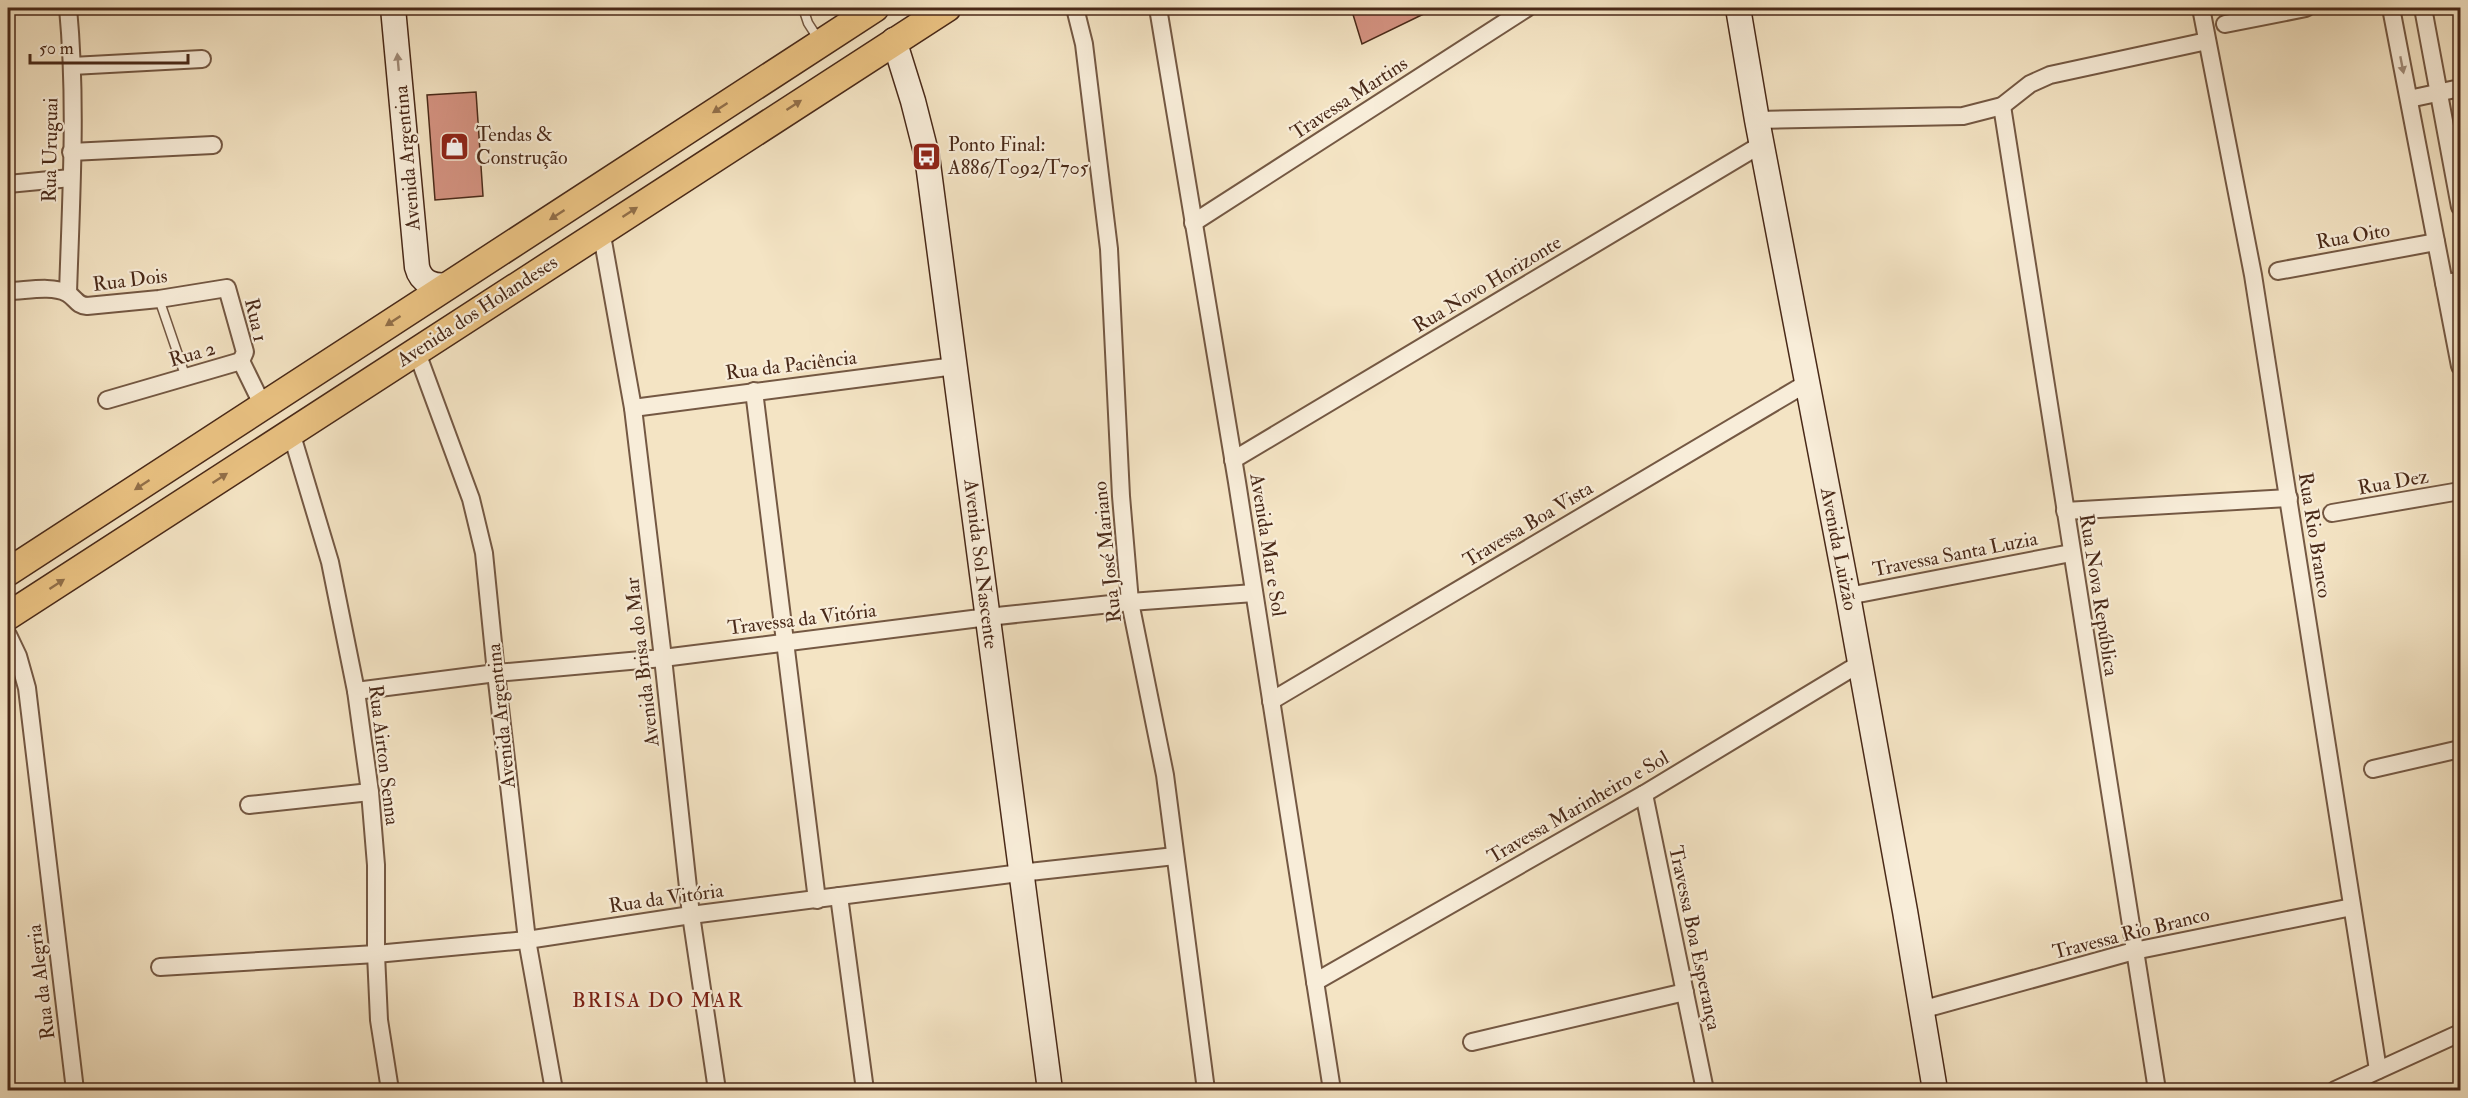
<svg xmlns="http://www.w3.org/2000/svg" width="2468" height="1098" font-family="'IM FELL Double Pica',serif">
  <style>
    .building { fill: #d59382; stroke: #492918; stroke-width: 1.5 }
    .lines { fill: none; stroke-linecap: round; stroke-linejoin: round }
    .lane-casing { stroke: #745843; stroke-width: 11 }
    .street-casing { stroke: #745843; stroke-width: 20 }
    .secondary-casing { stroke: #492918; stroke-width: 27 }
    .primary-casing { stroke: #492918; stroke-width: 30 }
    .lane { stroke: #f8edd9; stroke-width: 8 }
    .street { stroke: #f8edd9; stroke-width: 16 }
    .secondary { stroke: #f8edd9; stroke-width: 24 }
    .primary { stroke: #eac282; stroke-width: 27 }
    .oneway { fill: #a08b78 }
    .oneway2 { fill: #916e48 }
    .labels { text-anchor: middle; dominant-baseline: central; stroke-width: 4.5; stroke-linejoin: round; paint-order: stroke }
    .street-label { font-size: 20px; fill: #492918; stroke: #f8edd9 }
    .poi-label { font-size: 20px; fill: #492918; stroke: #f8edd9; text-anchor: start }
    .neighbourhood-label { font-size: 21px; letter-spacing: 1.5px; fill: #7a1f14; stroke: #f8edd9 }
  </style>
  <rect width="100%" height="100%" fill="#f4e4c4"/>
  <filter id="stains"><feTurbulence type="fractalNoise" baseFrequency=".00333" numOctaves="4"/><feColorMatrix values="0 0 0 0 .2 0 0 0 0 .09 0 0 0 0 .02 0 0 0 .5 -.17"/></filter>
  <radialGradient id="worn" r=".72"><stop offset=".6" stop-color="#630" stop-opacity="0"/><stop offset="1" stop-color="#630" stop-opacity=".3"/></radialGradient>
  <g class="building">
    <polygon points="1351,8 1436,8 1362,44"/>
    <polygon points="476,92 483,196 435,200 427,95"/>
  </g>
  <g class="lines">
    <defs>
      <g id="lane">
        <polyline points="803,8 808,23 819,40"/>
        <polyline points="159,299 186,378"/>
      </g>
      <g id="street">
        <polyline points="1075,8 1084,44 1109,249 1121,496 1130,602 1165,775 1206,1090"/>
        <polyline points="1158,8 1237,482 1332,1090"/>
        <polyline points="2201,8 2253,275 2378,1070"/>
        <polyline points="2391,8 2460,366"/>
        <polyline points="2423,8 2460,207"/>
        <polyline points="2225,24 2306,8"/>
        <polyline points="72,66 202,59"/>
        <polyline points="2409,99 2460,88"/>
        <polyline points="2002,106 2157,1090"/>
        <polyline points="1757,120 1963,116 2002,106 2030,84 2050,75 2207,41"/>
        <polyline points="71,152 213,145"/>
        <polyline points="8,184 71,178"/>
        <polyline points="1193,223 1527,8"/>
        <polyline points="601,230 633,408 663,658 691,915 717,1090"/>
        <polyline points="2278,271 2436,242"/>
        <polyline points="2444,283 2460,281"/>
        <path d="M8 291C25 291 51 285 67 293 76 298 76 305 87 306L159 299 227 288 245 352 241 361"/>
        <path d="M68 293C71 199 77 102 68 8"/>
        <polyline points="416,350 471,499 484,553 496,673 527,940 554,1090"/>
        <polyline points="754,391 817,900"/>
        <polyline points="107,400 241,361 263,406"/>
        <polyline points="633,408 955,366"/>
        <polyline points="291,432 330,562 356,691 370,792 376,865 376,954 379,1020 390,1090"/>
        <polyline points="1233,460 1762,144"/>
        <polyline points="2065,511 2289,498"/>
        <polyline points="2332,513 2460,491"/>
        <polyline points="1848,596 2071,553"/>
        <polyline points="8,635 18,656 27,688 75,1090"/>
        <polyline points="356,691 496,673 663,658 988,617 1130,602 1254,593"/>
        <polyline points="1271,701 1807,383"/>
        <polyline points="2373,769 2460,749"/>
        <polyline points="1644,794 1705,1090"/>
        <polyline points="249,805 370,792"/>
        <polyline points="839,896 865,1090"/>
        <polyline points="160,967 376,954 527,940 691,915 1020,873 1175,856"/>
        <polyline points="1315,982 1644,794 1859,664"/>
        <polyline points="1921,1010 2134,951 2352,907"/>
        <polyline points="1472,1042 1685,992"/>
        <polyline points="2335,1090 2460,1033"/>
      </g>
      <g id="secondary">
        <path d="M393 8 417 267C421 283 434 287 449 285"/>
        <polyline points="1738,8 1757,120 1848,596 1905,911 1935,1090"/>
        <polyline points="894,40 913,101 927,156 1050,1090"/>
      </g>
      <g id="primary">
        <polyline points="8,572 875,8"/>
        <polyline points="8,616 947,8"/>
      </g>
    </defs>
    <use href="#lane" class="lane-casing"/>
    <use href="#street" class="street-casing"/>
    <use href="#secondary" class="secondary-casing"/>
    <use href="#primary" class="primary-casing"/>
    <use href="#lane" class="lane"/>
    <use href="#street" class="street"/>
    <use href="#secondary" class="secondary"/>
    <use href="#primary" class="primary"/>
  </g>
  <defs><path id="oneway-solid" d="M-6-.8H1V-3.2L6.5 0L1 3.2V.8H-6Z" transform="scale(1.5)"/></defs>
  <g class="oneway">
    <use href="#oneway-solid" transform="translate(398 62) rotate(-95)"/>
    <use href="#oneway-solid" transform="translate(2402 65) rotate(79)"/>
  </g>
  <g class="oneway2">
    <use href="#oneway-solid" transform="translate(794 105) rotate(-33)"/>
    <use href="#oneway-solid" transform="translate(720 108) rotate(147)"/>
    <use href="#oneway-solid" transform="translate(630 212) rotate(-33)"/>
    <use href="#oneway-solid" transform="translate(557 215) rotate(147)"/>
    <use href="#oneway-solid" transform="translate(393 321) rotate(147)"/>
    <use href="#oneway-solid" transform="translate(220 478) rotate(-33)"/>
    <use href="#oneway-solid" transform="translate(142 485) rotate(147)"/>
    <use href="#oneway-solid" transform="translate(57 584) rotate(-33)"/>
  </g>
  <defs>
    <symbol id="shop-square" viewBox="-11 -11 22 22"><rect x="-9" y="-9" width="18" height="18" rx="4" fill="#8f2418" stroke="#f8edd9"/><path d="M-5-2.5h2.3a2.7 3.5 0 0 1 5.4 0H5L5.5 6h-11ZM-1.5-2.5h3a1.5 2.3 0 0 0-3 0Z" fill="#fff"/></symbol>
    <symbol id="bus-square" viewBox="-11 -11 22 22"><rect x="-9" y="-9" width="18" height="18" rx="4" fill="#8f2418" stroke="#f8edd9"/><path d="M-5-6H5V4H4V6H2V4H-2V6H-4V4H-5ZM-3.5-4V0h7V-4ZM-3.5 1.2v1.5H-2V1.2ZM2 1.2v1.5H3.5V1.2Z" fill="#fff"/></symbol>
  </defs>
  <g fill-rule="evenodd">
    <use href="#shop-square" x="438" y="130" width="33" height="33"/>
    <use href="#bus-square" x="910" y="140" width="33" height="33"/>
  </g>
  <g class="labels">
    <g class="street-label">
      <text transform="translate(1349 98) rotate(-33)">Travessa Martins</text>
      <text transform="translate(50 150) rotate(-89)">Rua Uruguai</text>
      <text transform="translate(407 158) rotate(-95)">Avenida Argentina</text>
      <text transform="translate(2353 236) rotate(-10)">Rua Oito</text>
      <text transform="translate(130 280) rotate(-7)">Rua Dois</text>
      <text transform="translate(1487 284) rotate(-31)">Rua Novo Horizonte</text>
      <text transform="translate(477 311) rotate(-33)">Avenida dos Holandeses</text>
      <text transform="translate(256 320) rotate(77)">Rua 1</text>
      <text transform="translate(192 354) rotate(-16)">Rua 2</text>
      <text transform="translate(791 365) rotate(-7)">Rua da Paciência</text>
      <text transform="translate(2393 482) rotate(-10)">Rua Dez</text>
      <text transform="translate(1528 524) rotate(-31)">Travessa Boa Vista</text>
      <text transform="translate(2315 535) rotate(81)">Rua Rio Branco</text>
      <text transform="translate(1268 545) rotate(81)">Avenida Mar e Sol</text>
      <text transform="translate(1839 549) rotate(79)">Avenida Luizão</text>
      <text transform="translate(1107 552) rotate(-96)">Rua José Mariano</text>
      <text transform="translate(1955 554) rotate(-11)">Travessa Santa Luzia</text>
      <text transform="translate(981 564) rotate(83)">Avenida Sol Nascente</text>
      <text transform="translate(2099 595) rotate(81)">Rua Nova República</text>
      <text transform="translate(802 619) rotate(-7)">Travessa da Vitória</text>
      <text transform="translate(642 662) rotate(-97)">Avenida Brisa do Mar</text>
      <text transform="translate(501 716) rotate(-96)">Avenida Argentina</text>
      <text transform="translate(384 755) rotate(83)">Rua Airton Senna</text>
      <text transform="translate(1578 807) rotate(-30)">Travessa Marinheiro e Sol</text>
      <text transform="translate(666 898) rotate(-8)">Rua da Vitória</text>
      <text transform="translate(2131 933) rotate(-14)">Travessa Rio Branco</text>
      <text transform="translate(1695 938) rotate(78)">Travessa Boa Esperança</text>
      <text transform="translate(41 982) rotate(-97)">Rua da Alegria</text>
    </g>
    <g class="poi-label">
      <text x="476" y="134">Tendas &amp;<tspan x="476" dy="23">Construção</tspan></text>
      <text x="948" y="144">Ponto Final:<tspan x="948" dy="23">A886/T092/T705</tspan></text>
    </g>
    <g class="neighbourhood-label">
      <text x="658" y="1000">BRISA DO MAR</text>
    </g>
  </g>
  <rect width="2468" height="1098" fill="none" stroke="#f4e4c4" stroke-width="30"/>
  <rect x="9" y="9" width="2450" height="1080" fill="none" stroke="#492918" stroke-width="3"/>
  <rect x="15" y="15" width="2438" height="1068" fill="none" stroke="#492918" stroke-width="1.5"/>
  <path d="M30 54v9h158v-9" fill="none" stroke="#492918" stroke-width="3"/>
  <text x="39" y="54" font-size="18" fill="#492918" stroke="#f8edd9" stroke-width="4.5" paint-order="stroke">50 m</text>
  <rect width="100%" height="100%" filter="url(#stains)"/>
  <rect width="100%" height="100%" fill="url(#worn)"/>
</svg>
